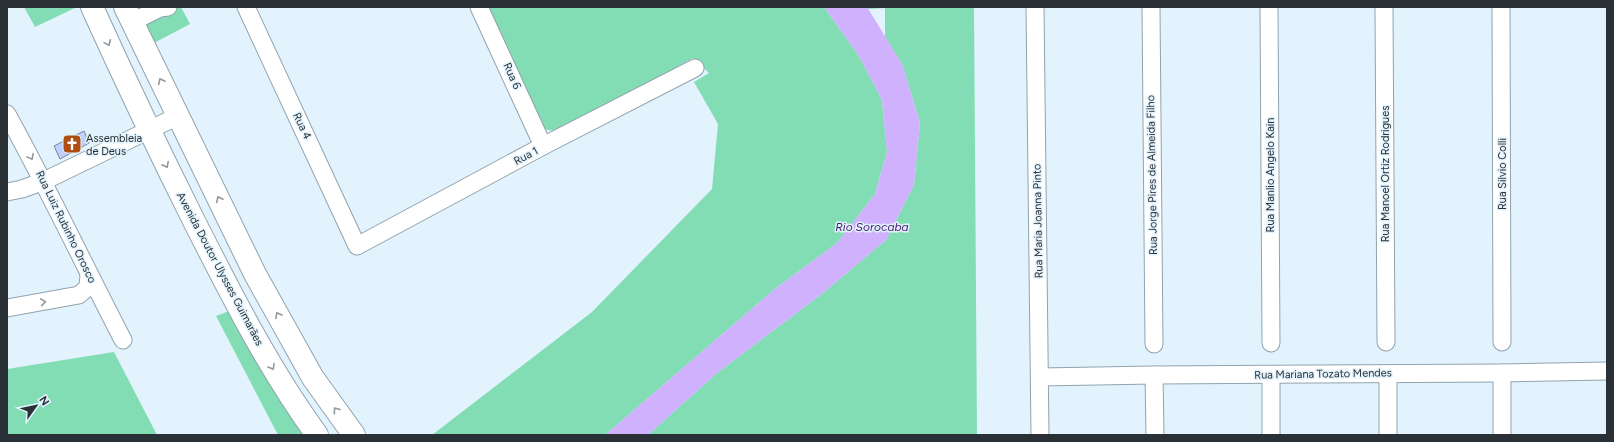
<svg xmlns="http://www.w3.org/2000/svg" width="1614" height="442" font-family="Figtree,sans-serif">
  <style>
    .green { fill: #82ddb5 }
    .water { fill: #cfb1fd }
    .building { fill: #bed0fd; stroke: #7d8494 }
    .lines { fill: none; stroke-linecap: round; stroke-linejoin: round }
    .minor-casing { stroke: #90a3ae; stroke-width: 19 }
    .major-casing { stroke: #90a3ae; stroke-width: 24 }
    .minor { stroke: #fff; stroke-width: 17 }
    .major { stroke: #fff; stroke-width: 22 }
    .oneway { stroke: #94989a }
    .labels { text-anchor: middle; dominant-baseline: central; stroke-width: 3; stroke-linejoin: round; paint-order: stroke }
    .street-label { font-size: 11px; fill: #293136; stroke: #e3f3fd }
    .poi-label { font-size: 11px; fill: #293136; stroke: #e3f3fd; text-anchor: start }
    .water-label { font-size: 12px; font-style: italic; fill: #43176e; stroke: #e3f3fd }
  </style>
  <rect width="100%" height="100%" fill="#e3f3fd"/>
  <g class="green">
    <polygon points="24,7 77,7 35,27"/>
    <polygon points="134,7 181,7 190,24 152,44"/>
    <polygon points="489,7 824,7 859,56 882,100 887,152 875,194 837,243 776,288 605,435 432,435 592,312 712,189 718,124 694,82 709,73 693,58 571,124 553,131 544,129"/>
    <polygon points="867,7 886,7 885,8 974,7 977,435 648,435 717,373 823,293 886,240 914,185 920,123 902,64 885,37 885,8 868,9"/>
    <polygon points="232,310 309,435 278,435 216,316"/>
    <polygon points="114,352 157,435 7,435 7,369"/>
  </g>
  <polygon class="water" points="824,7 867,7 902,64 920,123 914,185 886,240 823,293 717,373 648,435 605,435 776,288 837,243 875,194 887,152 882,100 859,56"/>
  <polygon class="building" points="84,131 89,143 60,159 54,146"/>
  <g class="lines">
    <defs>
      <g id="minor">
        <polyline points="246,7 357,246 543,146 695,68"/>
        <polyline points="479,7 543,146"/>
        <polyline points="1035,7 1040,435"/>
        <polyline points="1151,7 1154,344"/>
        <polyline points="1269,7 1271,343"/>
        <polyline points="1384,7 1386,342"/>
        <polyline points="1501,7 1502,342"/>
        <polyline points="132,22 160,8 168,7"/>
        <path d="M7 114C48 188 84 265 123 340"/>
        <polyline points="7,192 22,189 44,181 178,116"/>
        <polyline points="7,308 79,295 88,287 89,275"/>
        <polyline points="1502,373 1502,435"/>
        <polyline points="1388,374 1388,435"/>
        <polyline points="1154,375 1155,435"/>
        <polyline points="1271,375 1271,435"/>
        <polyline points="1040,377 1154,375 1502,373 1607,371"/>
      </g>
      <g id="major">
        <path d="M92 7C125 80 159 151 195 223 232 296 269 369 317 435"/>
        <polyline points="125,7 255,274 313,378 354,435"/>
      </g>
    </defs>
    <use href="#minor" class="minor-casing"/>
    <use href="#major" class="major-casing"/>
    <use href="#minor" class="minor"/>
    <use href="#major" class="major"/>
  </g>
  <defs><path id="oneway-chevron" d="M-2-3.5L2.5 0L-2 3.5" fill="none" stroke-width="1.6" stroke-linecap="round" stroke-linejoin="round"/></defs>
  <g class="oneway">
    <use href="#oneway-chevron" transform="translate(108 43) rotate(66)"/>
    <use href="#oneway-chevron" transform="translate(161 81) rotate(-116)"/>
    <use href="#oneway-chevron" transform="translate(31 157) rotate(62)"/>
    <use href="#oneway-chevron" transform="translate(166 165) rotate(63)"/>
    <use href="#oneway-chevron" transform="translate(219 199) rotate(-116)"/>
    <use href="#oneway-chevron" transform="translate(43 302) rotate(-9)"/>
    <use href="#oneway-chevron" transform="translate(278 315) rotate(-119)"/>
    <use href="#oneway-chevron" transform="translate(272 367) rotate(60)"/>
    <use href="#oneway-chevron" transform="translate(336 410) rotate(-126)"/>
  </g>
  <defs>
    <symbol id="church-square" viewBox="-11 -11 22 22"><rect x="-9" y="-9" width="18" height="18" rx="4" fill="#af4d12" stroke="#e3f3fd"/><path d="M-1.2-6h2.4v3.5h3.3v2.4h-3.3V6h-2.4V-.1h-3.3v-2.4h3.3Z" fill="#fff"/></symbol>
  </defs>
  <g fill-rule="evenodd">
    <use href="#church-square" x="61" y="133" width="22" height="22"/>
  </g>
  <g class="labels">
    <g class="street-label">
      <text transform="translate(512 76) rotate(66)">Rua 6</text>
      <text transform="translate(302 126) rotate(65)">Rua 4</text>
      <text transform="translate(526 156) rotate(-28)">Rua 1</text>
      <text transform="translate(1385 174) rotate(-90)">Rua Manoel Ortiz Rodrigues</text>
      <text transform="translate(1502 174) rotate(-90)">Rua Silvio Colli</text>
      <text transform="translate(1152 175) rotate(-91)">Rua Jorge Pires de Almeida Filho</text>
      <text transform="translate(1270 175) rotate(-90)">Rua Manlio Angelo Kain</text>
      <text transform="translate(1038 221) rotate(-91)">Rua Maria Joanna Pinto</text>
      <text transform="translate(66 227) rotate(64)">Rua Luiz Rubinho Orosco</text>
      <text transform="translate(220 269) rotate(62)">Avenida Doutor Ulysses Guimarães</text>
      <text transform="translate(1323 374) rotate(-1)">Rua Mariana Tozato Mendes</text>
    </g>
    <g class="poi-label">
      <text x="86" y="138">Assembleia<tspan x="86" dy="13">de Deus</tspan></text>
    </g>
    <g class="water-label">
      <text x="872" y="227">Rio Sorocaba</text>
    </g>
  </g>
  <rect width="1614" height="442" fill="none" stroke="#293136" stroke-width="16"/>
  <g transform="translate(36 406) rotate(57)" stroke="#e3f3fd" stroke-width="3" paint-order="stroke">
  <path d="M0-3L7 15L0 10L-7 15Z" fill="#293136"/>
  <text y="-6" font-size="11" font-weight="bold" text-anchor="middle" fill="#293136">N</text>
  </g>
</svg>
